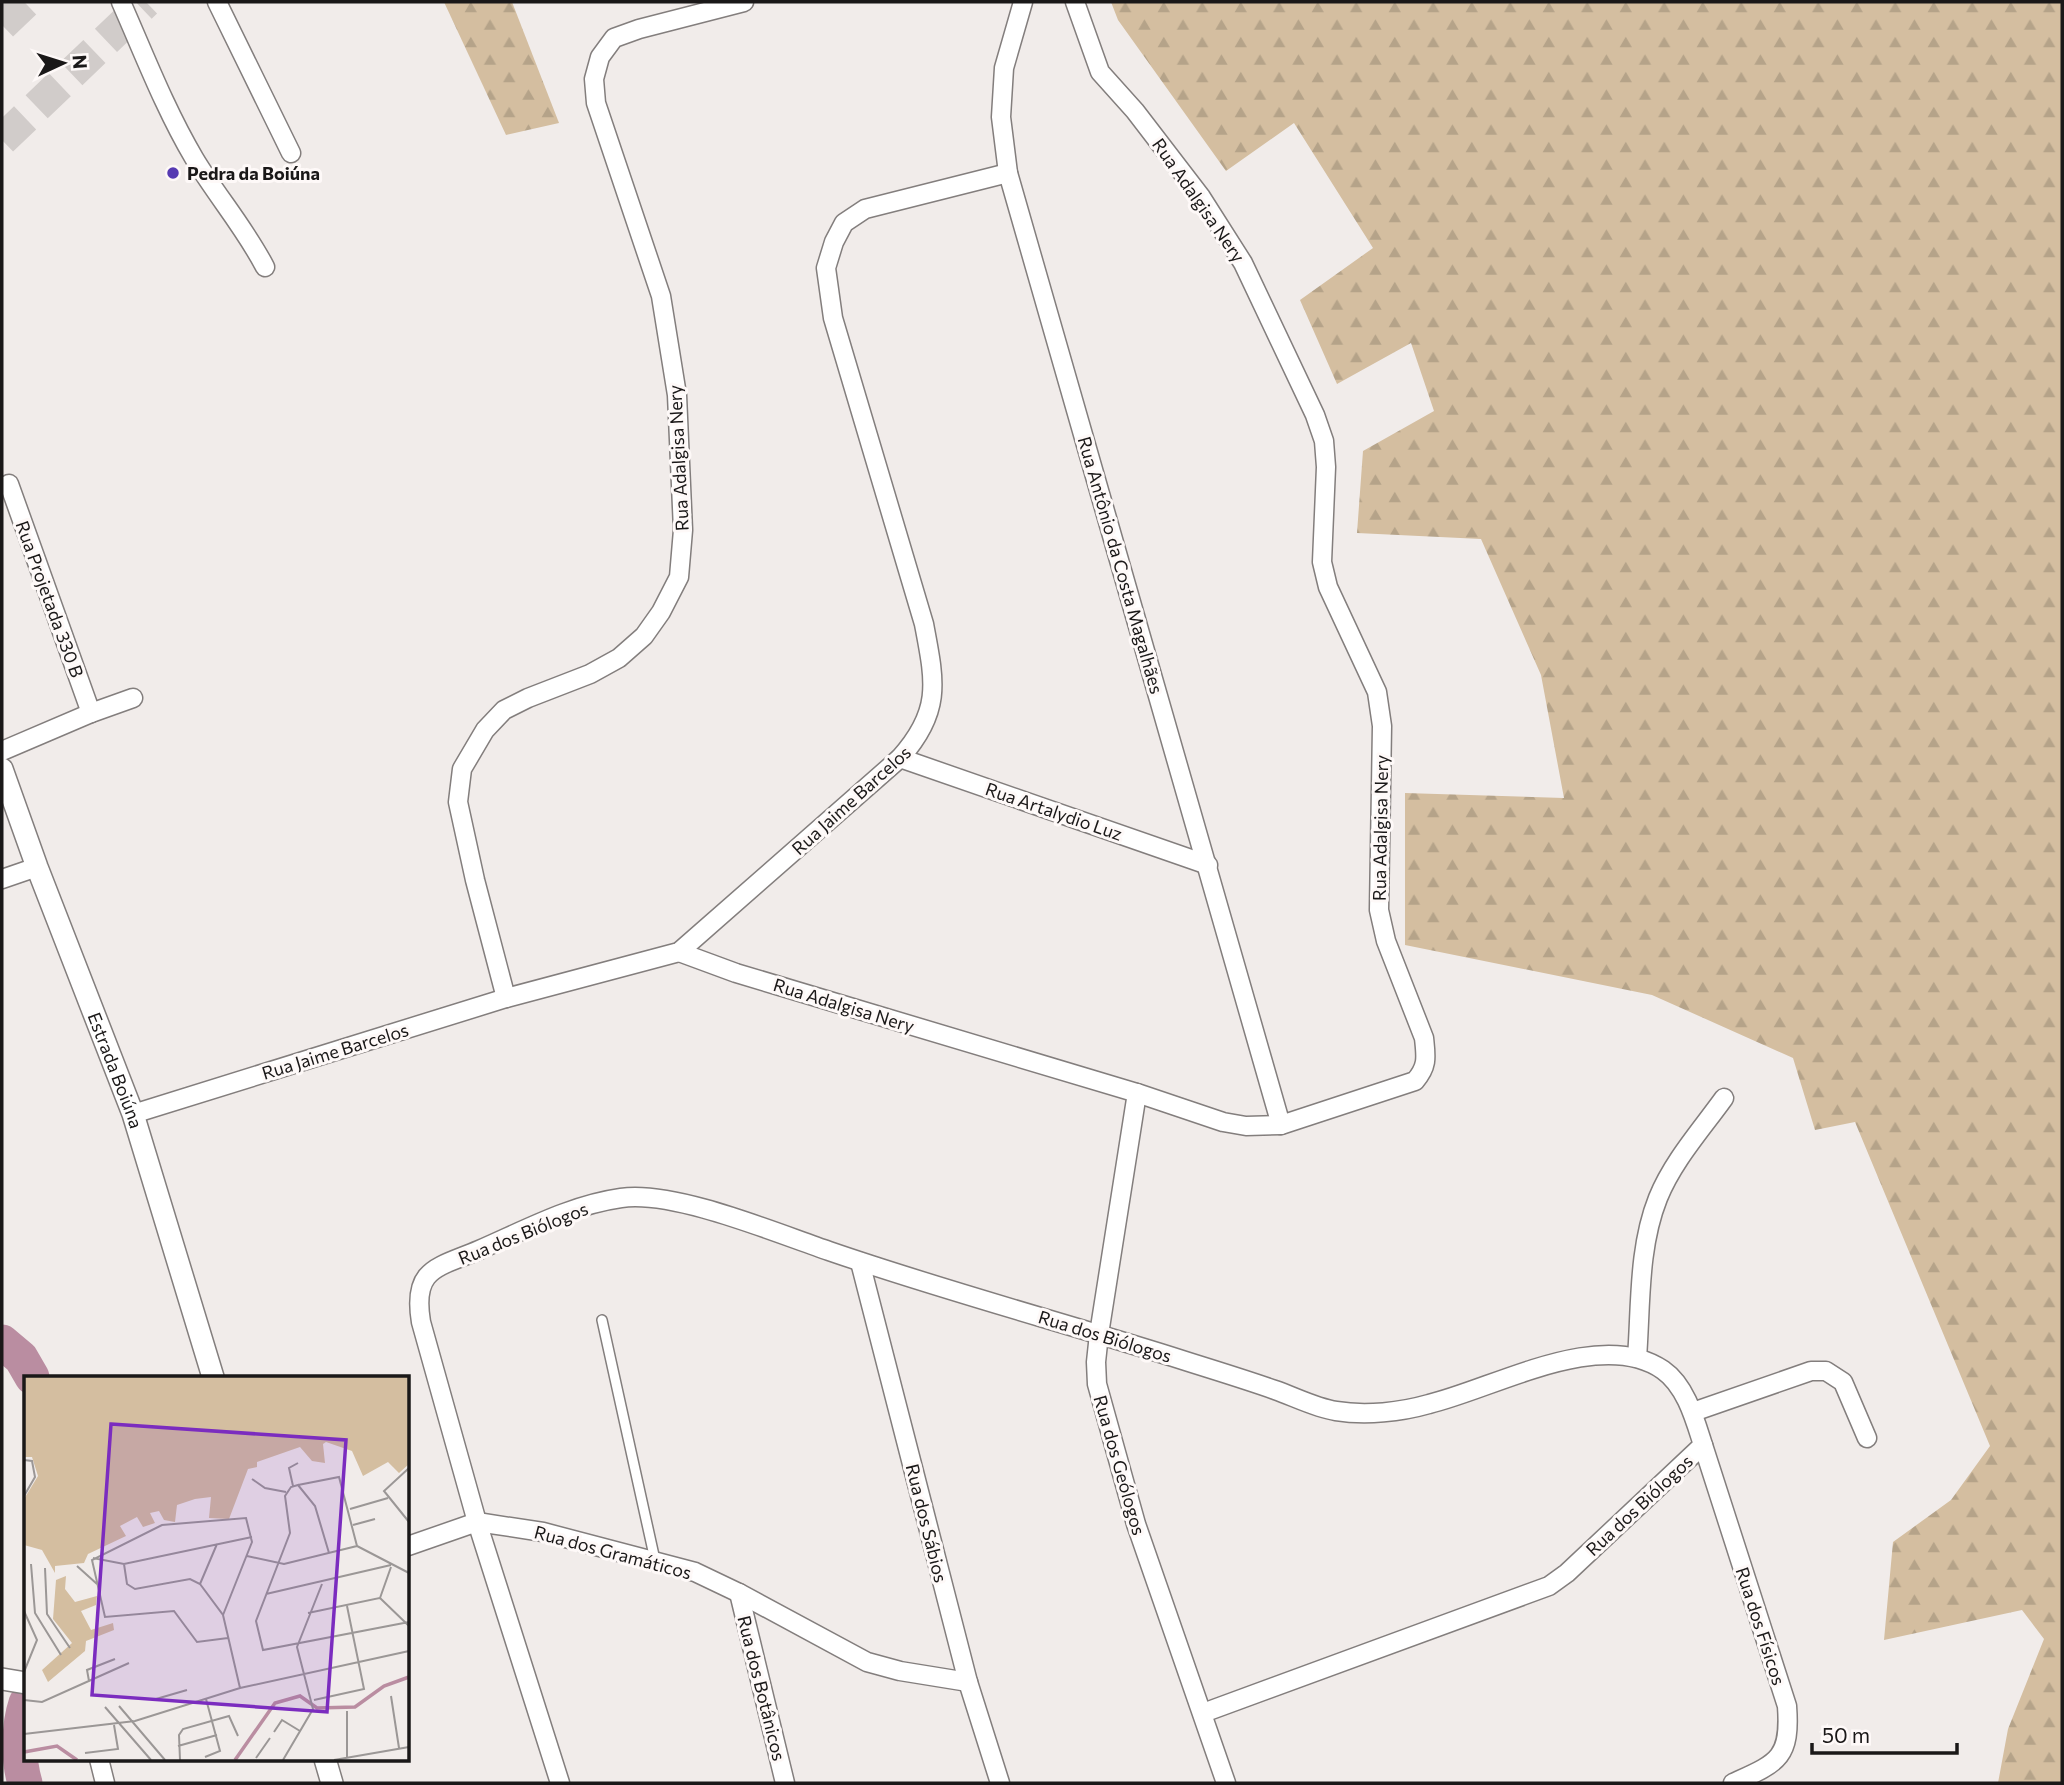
<svg xmlns="http://www.w3.org/2000/svg" width="2064" height="1785" font-family="Commissioner,sans-serif">
  <style>
    .forest { fill: url(#forest-firs) }
    .lines { fill: none; stroke-linecap: round; stroke-linejoin: round }
    .river { stroke: #ba8da1; stroke-width: 35 }
    .motorway-tunnel { stroke: #d1ccca; stroke-width: 32; stroke-dasharray: 32 16; stroke-linecap: butt }
    .service-casing { stroke: #837e7d; stroke-width: 12 }
    .minor-casing { stroke: #837e7d; stroke-width: 21 }
    .tertiary-casing { stroke: #837e7d; stroke-width: 24 }
    .service { stroke: #fff; stroke-width: 9 }
    .minor { stroke: #fff; stroke-width: 18 }
    .tertiary { stroke: #fff; stroke-width: 21 }
    .poi-dot { fill: #563ab2; stroke: #fef9f8; stroke-width: 2.5 }
    .labels { text-anchor: middle; dominant-baseline: central; stroke-width: 6; stroke-linejoin: round; paint-order: stroke }
    .poi-label { font-size: 18px; font-weight: bold; fill: #1a1818; stroke: #fef9f8; text-anchor: start }
    .street-label { font-size: 18px; fill: #1a1818; stroke: #fef9f8 }
    .inset-river { fill: none; stroke: #ba8da1; stroke-width: 3.5 }
    .inset-road { fill: none; stroke: #9b9796; stroke-width: 2 }
    .view { fill: #7b2cbf; fill-opacity: 0.15; stroke: #7b2cbf; stroke-width: 3.5 }
    .inset-edge { fill: none; stroke: #1a1818; stroke-width: 3.5 }
  </style>
  <defs>
    <pattern id="forest-firs" width="22" height="20" patternUnits="userSpaceOnUse" patternTransform="scale(1.75)"><rect width="22" height="20" fill="#d4bea0"/><path d="M5 1l3.5 6h-7zM16 11l3.5 6h-7z" fill="#b5a389"/></pattern>
  </defs>
  <rect width="100%" height="100%" fill="#f1ecea"/>
  <g class="forest">
    <polygon points="444,2 512,2 559,123 506,135"/>
    <polygon points="1111,2 2062,2 2062,1783 1998,1783 2008,1729 2044,1639 2022,1610 1884,1640 1893,1542 1951,1500 1990,1446 1855,1122 1815,1130 1793,1058 1652,995 1405,945 1405,793 1564,798 1541,675 1481,539 1357,533 1363,451 1434,411 1411,343 1337,384 1300,300 1373,248 1294,123 1226,171 1118,20"/>
  </g>
  <g class="lines">
    <g class="river">
      <polyline points="2,1342 21,1358 32,1377"/>
      <path d="M25 1783C18 1760 18 1727 26 1703"/>
    </g>
    <g class="motorway-tunnel">
      <polyline points="2,25 26,2"/>
      <polyline points="2,140 146,2"/>
    </g>
    <defs>
      <polyline id="service" points="602,1320 655,1560"/>
      <g id="minor">
        <path d="M121 2C144 54 165 109 194 158 216 195 245 228 265 267"/>
        <polyline points="217,2 291,153"/>
        <polyline points="1023,2 1004,68 1001,117 1008,173 1281,1125"/>
        <polyline points="9,484 91,713"/>
        <polyline points="2,751 91,713 133,698"/>
        <polyline points="900,758 1208,865"/>
        <polyline points="2,879 37,867"/>
        <path d="M679 952 736 973 1137 1093 1223 1122 1246 1126 1281 1125 1415 1081C1428 1066 1426 1057 1424 1038L1386 941 1379 910 1382 726 1377 692 1328 587 1322 562 1326 467 1324 441 1315 415 1243 263 1201 197 1135 111 1100 72 1075 2"/>
        <polyline points="506,998 475,880 458,802 462,769 485,730 504,710 528,698 590,674 619,658 644,636 661,612 679,577 683,530 677,395 661,296 596,103 594,79 600,57 614,38 639,29 744,2"/>
        <polyline points="1137,1093 1099,1334 1096,1362 1097,1384 1136,1524 1226,1783"/>
        <path d="M133 1114 506 998 679 952 900 758C942 711 935 682 924 624L833 318 826 268 834 242 844 223 865 209 1008 173"/>
        <polyline points="860,1262 968,1682 1000,1783"/>
        <path d="M1637 1358C1641 1305 1638 1248 1658 1198 1673 1161 1701 1130 1724 1098"/>
        <polyline points="1693,1412 1811,1371 1826,1371 1843,1382 1867,1438"/>
        <path d="M1703 1445 1787 1706C1791 1759 1777 1763 1733 1783"/>
        <polyline points="408,1546 477,1522 543,1532 695,1572 739,1593 867,1662 900,1671 968,1682"/>
        <polyline points="739,1593 785,1783"/>
        <polyline points="99,1759 105,1783"/>
        <path d="M560 1783 477 1522 421 1322C412 1268 437 1268 479 1250 525 1230 571 1205 621 1198 674 1190 776 1233 829 1251 942 1290 1058 1321 1173 1357 1207 1368 1241 1378 1275 1390 1295 1397 1316 1408 1336 1411 1366 1416 1401 1412 1429 1404 1495 1388 1601 1327 1663 1370 1686 1386 1695 1420 1703 1445L1567 1573 1549 1586 1203 1713"/>
      </g>
      <g id="tertiary">
        <path id="s1" d="M2 769 37 867 133 1114 213 1377"/>
        <polyline points="2,1679 26,1683"/>
        <polyline points="325,1759 332,1783"/>
      </g>
    </defs>
    <use href="#service" class="service-casing"/>
    <use href="#minor" class="minor-casing"/>
    <use href="#tertiary" class="tertiary-casing"/>
    <use href="#service" class="service"/>
    <use href="#minor" class="minor"/>
    <use href="#tertiary" class="tertiary"/>
  </g>
  <circle class="poi-dot" cx="173" cy="173" r="7"/>
  <g class="labels">
    <g class="poi-label">
      <text x="187" y="173">Pedra da Boiúna</text>
    </g>
    <g class="street-label">
      <text transform="translate(1199 200) rotate(55)">Rua Adalgisa Nery</text>
      <text transform="translate(678 458) rotate(-93)">Rua Adalgisa Nery</text>
      <text transform="translate(1121 565) rotate(74)">Rua Antônio da Costa Magalhães</text>
      <text transform="translate(50 599) rotate(70)">Rua Projetada 330 B</text>
      <text transform="translate(851 800) rotate(-42)">Rua Jaime Barcelos</text>
      <text transform="translate(1054 811) rotate(19)">Rua Artalydio Luz</text>
      <text transform="translate(1380 828) rotate(-89)">Rua Adalgisa Nery</text>
      <text transform="translate(844 1005) rotate(17)">Rua Adalgisa Nery</text>
      <text transform="translate(335 1051) rotate(-17)">Rua Jaime Barcelos</text>
      <text stroke="none"><textPath href="#s1" startOffset="322">Estrada Boiúna</textPath></text>
      <text transform="translate(523 1233) rotate(-22)">Rua dos Biólogos</text>
      <text transform="translate(1105 1336) rotate(17)">Rua dos Biólogos</text>
      <text transform="translate(1120 1465) rotate(74)">Rua dos Geólogos</text>
      <text transform="translate(1639 1505) rotate(-43)">Rua dos Biólogos</text>
      <text transform="translate(927 1523) rotate(76)">Rua dos Sábios</text>
      <text transform="translate(613 1552) rotate(15)">Rua dos Gramáticos</text>
      <text transform="translate(1761 1626) rotate(72)">Rua dos Físicos</text>
      <text transform="translate(762 1688) rotate(76)">Rua dos Botânicos</text>
    </g>
  </g>
  <g transform="translate(24 1376)">
    <rect width="385" height="385" fill="#f1ecea"/>
    <path d="M0 1H385V88L375 97 364 86 339 100 328 75 302 66 299 68 301 87 288 85 276 71 233 86V91L224 93 205 143 185 142 187 121 171 123 153 129 151 146 140 144 135 135 126 137 131 147 119 151 113 141 96 150 102 160 64 178 60 187 31 190V197L18 174 0 169V123L14 100 8 81H0ZM42 200 41 213 51 226 73 220 72 229 57 235 67 254 89 247 90 254 62 265 61 275 24 306 18 294 48 267 29 243 32 204Z" fill="#d4bea0"/>
    <path class="inset-river" d="M0 376 33 370 53 384M211 384 251 327 276 320 293 332 331 331 360 310 385 301"/>
    <path class="inset-road" d="M0 84 8 85 11 101 0 120M385 92 360 115 385 146M228 103 241 112 262 116M274 109 315 101 333 170 385 197M269 110 265 92 274 87M326 133 364 122M329 149 351 143M305 177 291 130 274 109 267 111 261 120 266 157 232 245 239 274 385 246M223 180 260 188 333 170M69 182 100 188 228 161M7 188 11 237 37 279M100 188 103 208 111 213 166 203 176 208 199 239 216 312M53 190 73 208M21 192 23 238 46 272M176 208 193 168M242 218 367 189M356 222 385 250M0 235 13 264 0 296M284 237 356 222 367 191M199 239 228 166 222 142 138 149 68 184 81 241 150 235 173 266 204 262M65 305 63 294 91 283M367 320 375 372M132 323 163 314M0 324 18 326 105 287M290 324 340 313 323 230M95 330 141 384M81 331 127 384M323 335V381M250 356 258 344 276 355M0 358 111 345 216 312 385 275M154 370 193 359M61 377 94 373 90 349M181 381 196 375 182 323M232 382 246 362M156 384 155 359 159 353 205 340 214 360M259 384 289 333 273 271 298 208M310 384 385 371"/>
    <path class="view" d="M87 48 322 64 303 336 68 319Z"/>
    <rect width="385" height="385" class="inset-edge"/>
  </g>
  <rect width="2064" height="1785" fill="none" stroke="#1a1818" stroke-width="7"/>
  <g transform="translate(63 63) rotate(86)" stroke="#fef9f8" stroke-width="5" paint-order="stroke">
  <path d="M0-5L12 26L0 18L-12 26Z" fill="#1a1818"/>
  <text y="-10" font-size="19" font-weight="bold" text-anchor="middle" fill="#1a1818">N</text>
  </g>
  <path d="M1812 1743v10h145v-10" fill="none" stroke="#1a1818" stroke-width="3.5"/>
  <text x="1822" y="1743" font-size="21" fill="#1a1818" stroke="#fef9f8" stroke-width="5" paint-order="stroke">50 m</text>
</svg>
